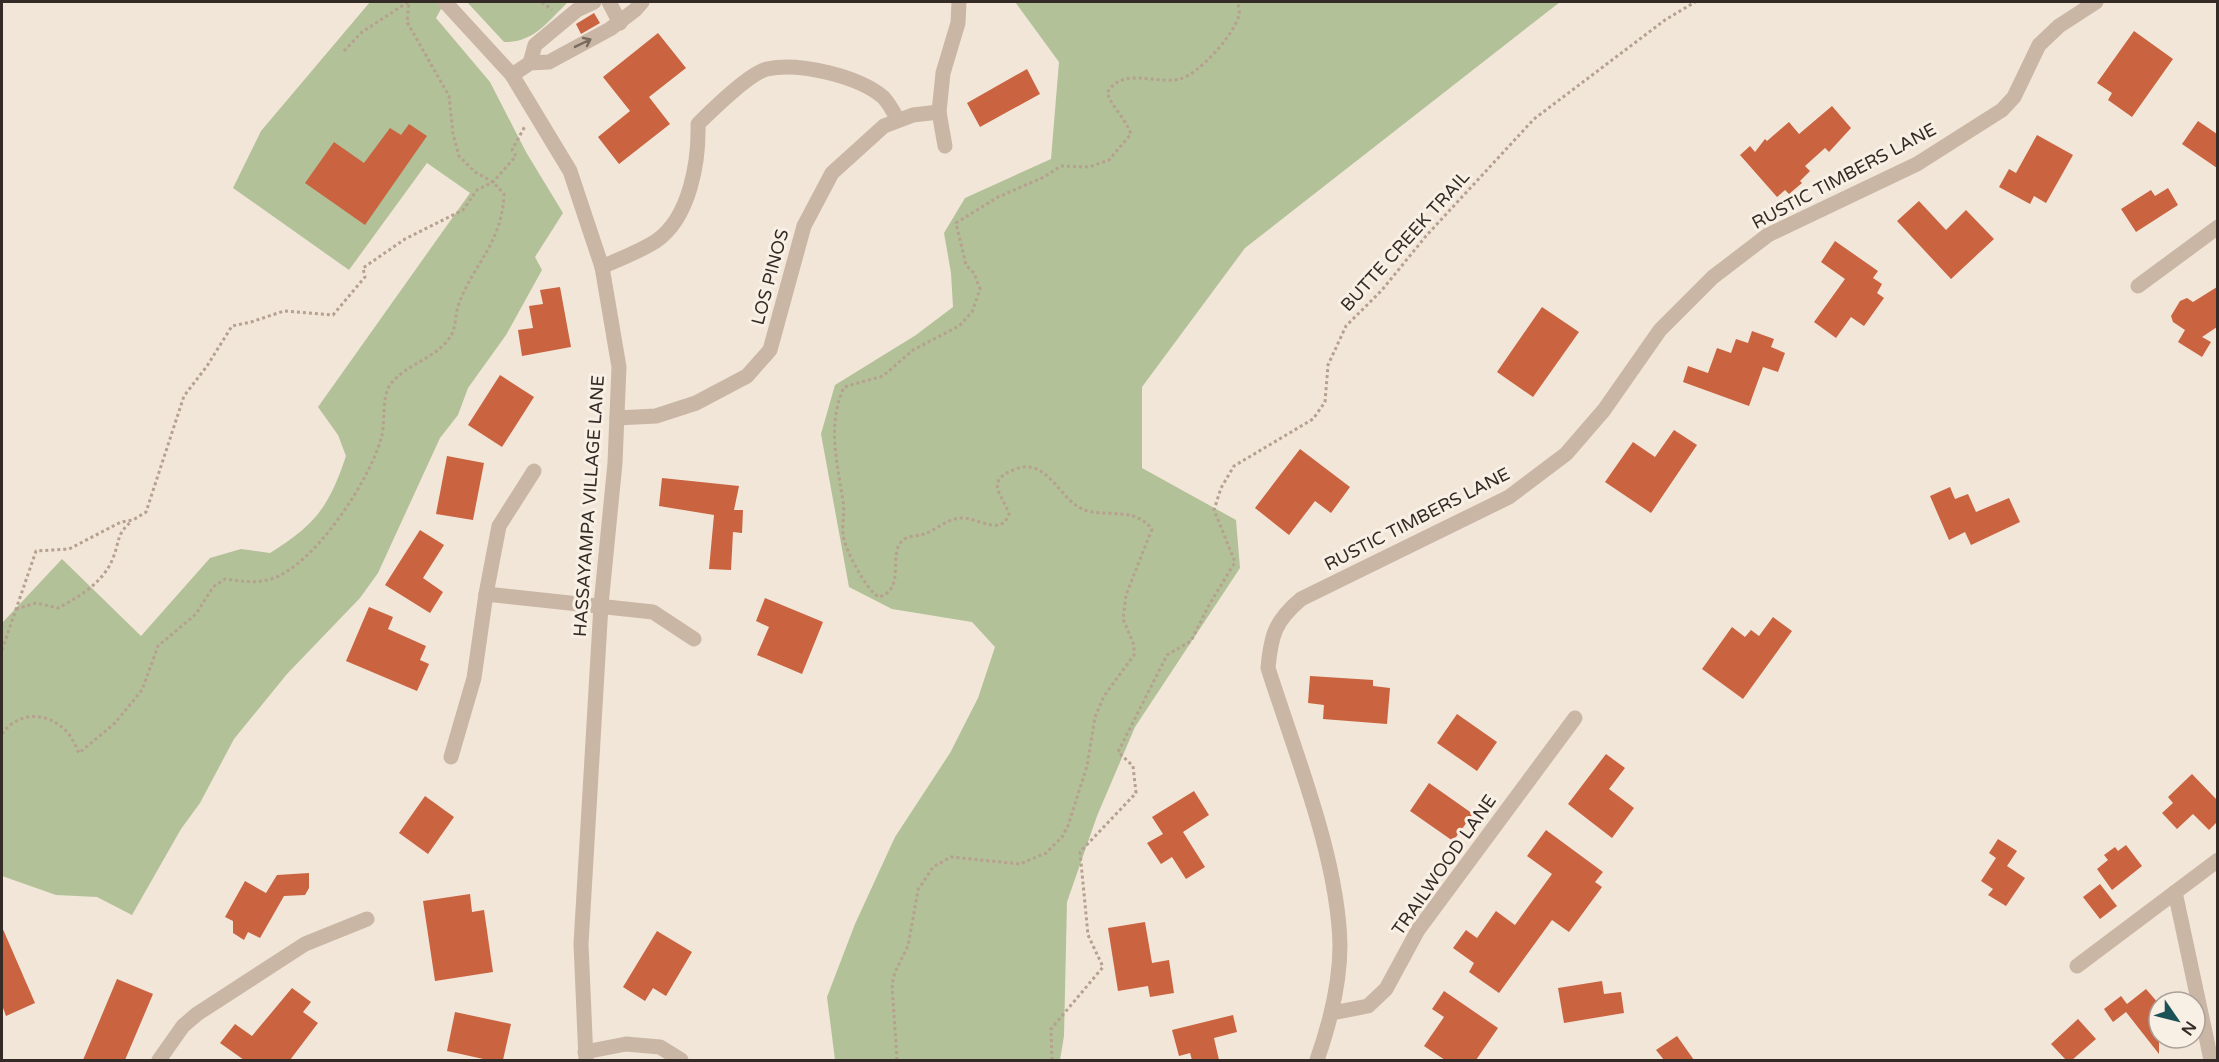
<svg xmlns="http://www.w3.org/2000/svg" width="2219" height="1062" font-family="'Varela Round',sans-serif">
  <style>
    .green { fill: #b3c198 }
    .building { fill: #c96340 }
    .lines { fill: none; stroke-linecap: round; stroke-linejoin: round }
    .path { stroke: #b6a08f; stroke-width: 3; stroke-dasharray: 3 3; stroke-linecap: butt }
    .minor { stroke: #cab6a4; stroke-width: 15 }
    .oneway { stroke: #786a5f }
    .labels { text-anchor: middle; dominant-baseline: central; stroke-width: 6; stroke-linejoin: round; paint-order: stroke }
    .street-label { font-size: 18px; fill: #352b26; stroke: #f9f0e5 }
  </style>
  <rect width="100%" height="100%" fill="#f2e6d9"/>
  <g class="green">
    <path d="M370 2H445L436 18 490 82 526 152 563 213 535 257 542 270 506 335 468 388 458 415 440 438 378 573 360 598 287 674 234 739 200 803 181 829 132 915 97 897 56 895 2 876V623L62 559 141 636 210 558 241 549 270 553C315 525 329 507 346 456L338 435 318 407 470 193 427 163 349 270 233 188 261 131Z"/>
    <path d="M467 2H568C548 21 534 43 504 42Z"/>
    <polygon points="1015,2 1560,2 1245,248 1142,387 1142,468 1236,520 1240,568 1135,727 1097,816 1067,902 1064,1036 1060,1060 835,1060 827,997 855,924 895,837 950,753 978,698 995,647 972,622 892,609 849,587 821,434 835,385 916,335 953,307 951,273 944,233 965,198 1051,159 1059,62"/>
  </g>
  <g class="building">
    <polygon points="594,13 600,23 581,34 576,24"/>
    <polygon points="2134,31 2173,59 2132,117 2108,100 2112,93 2097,83"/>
    <polygon points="658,33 686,68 649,97 670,124 619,164 598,137 630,111 603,77"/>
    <polygon points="1027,69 1040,94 980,127 967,103"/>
    <polygon points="1832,106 1851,128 1829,152 1825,148 1805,166 1810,171 1800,181 1802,183 1789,194 1785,190 1777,197 1740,155 1750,146 1755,152 1765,139 1767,141 1789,122 1799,134"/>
    <polygon points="2198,121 2217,134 2217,168 2182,144"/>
    <polygon points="409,124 427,136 365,225 305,183 334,142 364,163 390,128 401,135"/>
    <polygon points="2037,135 2073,155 2046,203 2034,196 2030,204 1999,187 2009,169 2016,173"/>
    <polygon points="2168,188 2178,205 2136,232 2121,209 2151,190 2155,196"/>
    <polygon points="1919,201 1946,230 1966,210 1994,239 1951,279 1897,221"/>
    <polygon points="1835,241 1878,271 1873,278 1882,284 1877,293 1884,298 1864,326 1851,317 1836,338 1814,322 1845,279 1821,262"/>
    <polygon points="560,287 571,347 522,356 518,330 533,328 529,306 543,304 540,290"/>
    <polygon points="2217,287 2217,327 2202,337 2211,342 2202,357 2178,342 2185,330 2173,322 2171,316 2180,301 2187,298 2193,302"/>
    <polygon points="1542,307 1579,332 1533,397 1497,372"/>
    <polygon points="1752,331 1774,339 1771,347 1785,353 1778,372 1763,367 1749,406 1683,382 1688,366 1708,373 1717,348 1731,353 1736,339 1748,343"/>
    <polygon points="500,375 534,397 502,447 468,425"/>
    <polygon points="1674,430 1697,445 1651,513 1605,482 1633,442 1655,457"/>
    <polygon points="1300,449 1350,487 1331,513 1315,501 1289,535 1255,508"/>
    <polygon points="447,456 484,463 473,520 436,514"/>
    <polygon points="662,478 739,486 734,510 743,510 742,533 733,532 731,570 709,569 714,515 659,506"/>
    <polygon points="1950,487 1955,499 1968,494 1976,512 2009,498 2020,522 1971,545 1965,532 1949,540 1930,496"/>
    <polygon points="420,530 444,545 423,578 443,592 430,613 385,585"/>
    <polygon points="765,598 823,622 802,674 757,655 769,627 756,621"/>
    <polygon points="369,607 393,617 388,629 426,646 420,660 429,664 417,691 346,661"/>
    <polygon points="1773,617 1792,631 1743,699 1702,669 1732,627 1745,637 1751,630 1759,636"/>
    <polygon points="1310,676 1373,680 1373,686 1390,688 1387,724 1323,719 1324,705 1308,703"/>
    <polygon points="1457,714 1497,742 1477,771 1437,743"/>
    <polygon points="1606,754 1625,768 1609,789 1634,808 1612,838 1568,804"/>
    <polygon points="2192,774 2217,800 2217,822 2209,830 2193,814 2177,829 2162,813 2173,803 2168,797"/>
    <polygon points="1429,783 1473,814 1453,841 1410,811"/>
    <polygon points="1194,791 1209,815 1183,832 1205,867 1186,879 1172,857 1161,864 1147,843 1163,834 1152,817"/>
    <polygon points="425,796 454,817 428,854 399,833"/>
    <polygon points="1546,830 1603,872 1595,882 1602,887 1569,932 1552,920 1499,993 1469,972 1474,963 1453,948 1466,930 1477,938 1496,911 1515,925 1552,874 1527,856"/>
    <polygon points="1998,839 2017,851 2007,866 2025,878 2006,906 1988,895 1993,889 1981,881 1996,858 1989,853"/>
    <polygon points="2126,845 2142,866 2112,890 2097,869 2108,860 2104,855 2115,847 2118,851"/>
    <polygon points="309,873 309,888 305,895 284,896 260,938 248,932 244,940 233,933 233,921 225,917 245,881 266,893 277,875"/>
    <polygon points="2100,884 2117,906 2100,919 2083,897"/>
    <polygon points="470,894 472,912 484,910 493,972 435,981 423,901"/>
    <polygon points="1145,922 1152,963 1169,960 1174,993 1150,997 1148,986 1118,991 1108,928"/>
    <polygon points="2,927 35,1003 6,1016 2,1005"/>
    <polygon points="657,931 692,952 666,996 653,988 645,1001 623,987"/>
    <polygon points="117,979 153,994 125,1060 83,1060"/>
    <polygon points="1602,981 1604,994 1621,992 1624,1013 1564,1023 1558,988"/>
    <polygon points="292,988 311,1002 303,1012 318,1023 290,1060 244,1060 220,1043 235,1024 252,1036"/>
    <polygon points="2146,989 2159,1004 2159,1054 2126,1012 2113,1022 2104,1009 2121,996 2127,1004"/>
    <polygon points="1444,991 1498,1028 1476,1060 1445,1060 1424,1046 1444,1017 1432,1009"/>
    <polygon points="455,1012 511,1024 503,1060 488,1060 447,1051"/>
    <polygon points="1233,1015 1237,1032 1214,1038 1219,1060 1192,1060 1190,1053 1179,1056 1172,1030"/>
    <polygon points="2078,1019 2096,1039 2072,1060 2066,1060 2051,1044"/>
    <polygon points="1677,1036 1694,1060 1664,1060 1656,1050"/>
  </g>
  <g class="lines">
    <g class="path">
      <polyline points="542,2 552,10"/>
      <polyline points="344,51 362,32 408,2"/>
      <path d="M16 609 36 603 58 608C79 597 104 582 113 558 120 541 116 534 132 521"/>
      <polyline points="2,650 36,551 69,549 121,522 133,520 146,512 184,396 207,366 232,326 251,322 284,311 333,315 365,277 363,268 405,239 463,210 477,190 493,182 516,156 512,150 525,126"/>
      <path d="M2 734C18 711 48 711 67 732 72 737 76 747 79 753L114 724 142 690 158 646 196 614 213 587 225 579C241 581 255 584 271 579 314 566 369 481 381 439 386 423 381 399 390 385 405 364 436 359 450 337 456 329 455 316 458 306 473 264 502 244 504 194L493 182 475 172 459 156 453 134 449 96 407 22 409 2"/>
      <path d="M897 1060 892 985 895 972 908 946 918 890 933 867 951 857 1020 864 1046 853 1062 837 1068 826 1087 766 1095 717 1104 696 1134 655V645L1123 619 1126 595 1152 529C1134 507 1111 517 1088 511 1059 504 1049 454 1013 470 984 482 1003 495 1009 514L1005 522C992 531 977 518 962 518 948 518 936 530 924 534 917 536 907 536 902 541 888 554 906 589 879 597 866 590 844 548 843 534 842 523 845 512 843 501 837 462 827 425 844 387L883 376 913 350 959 326 972 312 980 289 974 273 966 265 956 223 998 197 1044 177 1061 166 1089 167 1109 160 1131 134C1125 118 1113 108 1107 93 1123 66 1155 85 1180 79 1199 74 1234 35 1239 15 1240 11 1238 6 1238 2"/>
      <polyline points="1052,1060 1051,1029 1103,967 1088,935 1080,852 1136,793 1133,766 1118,752 1167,655 1191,641 1209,605 1235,562 1214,510 1221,488 1234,466 1313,419 1325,402 1328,365 1346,326 1382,290 1426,236 1534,119 1665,20 1695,2"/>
    </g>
    <g class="minor">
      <polyline points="445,2 512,75 570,171 602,267 619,367 615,463 601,605 581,944 586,1060"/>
      <polyline points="609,2 620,23"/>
      <polyline points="530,63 535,45 577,10 594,2"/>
      <polyline points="512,75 530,63 549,62 610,29 635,10 642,2"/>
      <polyline points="939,112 945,146"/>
      <path d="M602 267C619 259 639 252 656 241 690 218 699 161 698 124 712 110 750 73 767 69 799 62 858 76 883 97 889 103 894 113 898 120"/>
      <polyline points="2138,286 2218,227"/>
      <polyline points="617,418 656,416 696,403 747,376 770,350 804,226 832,173 884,126 913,115 939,112 943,73 958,23 959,2"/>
      <polyline points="534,471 499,526 486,594 653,612 694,639"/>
      <polyline points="451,757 474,678 486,594"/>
      <polyline points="2175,892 2211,1060"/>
      <polyline points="2077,966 2218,860"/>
      <polyline points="1332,1013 1368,1006 1386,989 1418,930 1575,718"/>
      <polyline points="585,1052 626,1044 660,1047 681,1060"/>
      <polyline points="159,1060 183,1026 197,1014 305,944 367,919"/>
      <path d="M1317 1060C1330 1023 1340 985 1340 945 1338 857 1295 753 1268 668 1271 635 1275 621 1301 599L1509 497 1566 454 1604 410 1660 330 1713 277 1768 235 1917 164 2002 110 2014 97 2039 45 2059 26 2096 2"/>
    </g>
  </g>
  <defs><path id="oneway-shaft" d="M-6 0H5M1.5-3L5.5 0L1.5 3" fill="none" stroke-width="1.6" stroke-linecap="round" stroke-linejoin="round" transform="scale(1.5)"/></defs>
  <use class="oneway" href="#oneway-shaft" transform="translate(583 43) rotate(-26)"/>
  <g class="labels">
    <g class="street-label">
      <text transform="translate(1844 176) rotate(-28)">RUSTIC TIMBERS LANE</text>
      <text transform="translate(1405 241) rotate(-48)">BUTTE CREEK TRAIL</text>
      <text transform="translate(770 277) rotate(-75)">LOS PINOS</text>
      <text transform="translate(589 506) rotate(-86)">HASSAYAMPA VILLAGE LANE</text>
      <text transform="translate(1417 519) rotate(-27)">RUSTIC TIMBERS LANE</text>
      <text transform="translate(1444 865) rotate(-55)">TRAILWOOD LANE</text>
    </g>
  </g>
  <rect width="2219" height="1062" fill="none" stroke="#352b26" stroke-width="6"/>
  <g transform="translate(2177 1020) rotate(125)"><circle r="28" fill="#f9f0e5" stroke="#aba199" stroke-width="1.5"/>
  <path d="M0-4.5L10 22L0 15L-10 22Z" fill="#1b5257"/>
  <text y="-9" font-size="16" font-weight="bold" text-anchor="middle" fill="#352b26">N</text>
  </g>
</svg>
